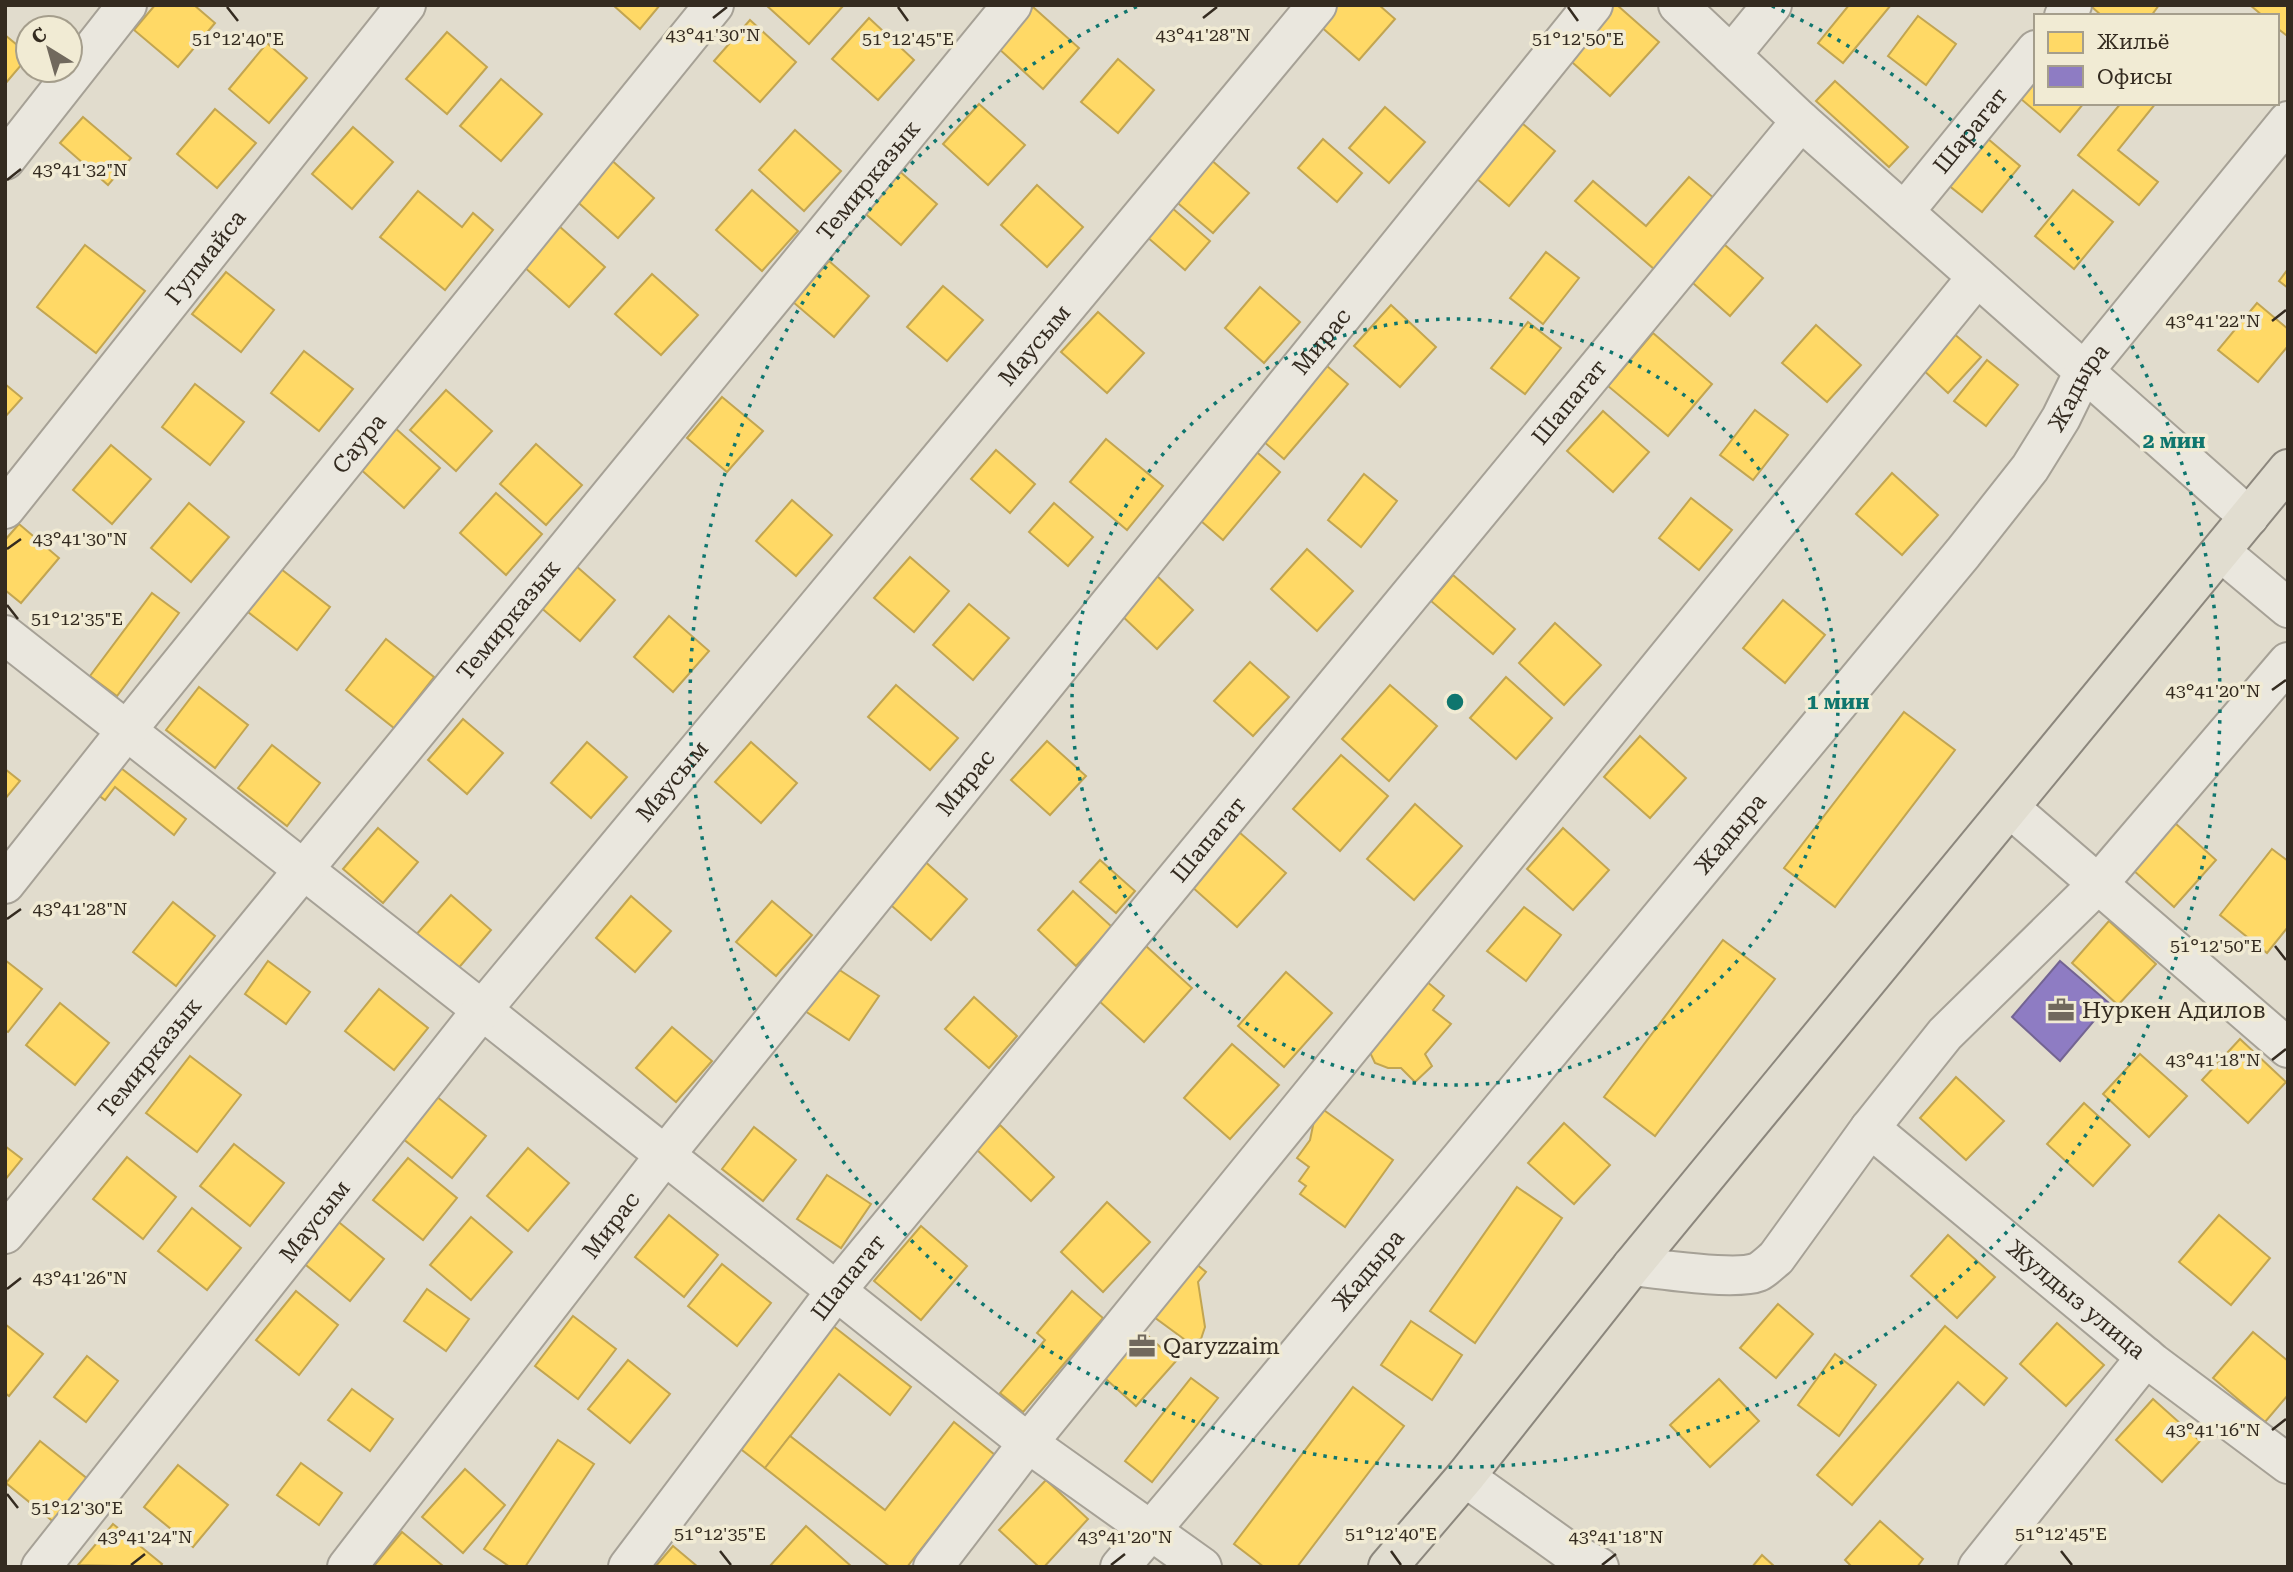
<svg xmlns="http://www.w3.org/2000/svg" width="2293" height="1572" font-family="'Roboto Serif',serif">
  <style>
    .homes { fill: #ffd966; stroke: #c2a551; stroke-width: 2 }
    .offices { fill: #8e7cc3; stroke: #736492; stroke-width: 2 }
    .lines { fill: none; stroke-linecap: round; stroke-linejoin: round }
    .minor-casing { stroke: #a6a196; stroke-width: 42 }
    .major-casing { stroke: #8c877d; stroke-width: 42 }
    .minor { stroke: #eae7de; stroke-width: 38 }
    .major { stroke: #e1ddd0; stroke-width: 38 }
    .ticks { fill: none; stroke: #342b20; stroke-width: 2.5 }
    .ring { fill: none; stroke: #0f766e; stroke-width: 3.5; stroke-dasharray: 3.5 7 }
    .labels { text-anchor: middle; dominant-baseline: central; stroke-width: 7; stroke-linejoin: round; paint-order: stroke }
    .street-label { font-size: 23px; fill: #342b20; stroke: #f1ebd4 }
    .poi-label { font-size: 23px; fill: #342b20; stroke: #f1ebd4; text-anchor: start }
    .ticks-label { font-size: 18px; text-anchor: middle; fill: #342b20; stroke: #f1ebd4; stroke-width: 7; stroke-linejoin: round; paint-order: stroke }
    .centre { fill: #0f766e; stroke: #f1ebd4; stroke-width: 3.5 }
    .ring-label { font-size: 21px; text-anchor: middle; font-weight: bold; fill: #0f766e; stroke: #f1ebd4; stroke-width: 7; stroke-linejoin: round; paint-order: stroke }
  </style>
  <rect width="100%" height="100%" fill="#e1dccd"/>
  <g class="homes">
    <polygon points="155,5 194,5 215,23 178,67 134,30"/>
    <polygon points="613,5 660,5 640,29"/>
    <polygon points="766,5 844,5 809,44"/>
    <polygon points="1337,5 1379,5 1395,19 1359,60 1319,25"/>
    <polygon points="1608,5 1617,5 1659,42 1610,96 1564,55"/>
    <polygon points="1849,5 1891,5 1843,63 1818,43"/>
    <polygon points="2093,5 2159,5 2151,16 2102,16 2092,7"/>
    <polygon points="2250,5 2288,5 2288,33 2286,35 2277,28 2277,16 2263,16"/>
    <polygon points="1033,7 1079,48 1043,89 998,48"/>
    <polygon points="1918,16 1956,44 1926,85 1888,56"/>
    <polygon points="869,18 914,60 878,100 832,59"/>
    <polygon points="750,20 796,62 760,102 714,61"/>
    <polygon points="447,32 487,67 447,114 406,79"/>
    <polygon points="5,35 28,54 28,57 5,84"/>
    <polygon points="267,43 307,78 269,123 229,89"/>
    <polygon points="1118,59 1154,90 1118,133 1081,102"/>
    <polygon points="501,79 542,114 501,161 460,126"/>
    <polygon points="1835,81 1908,147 1889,167 1816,101"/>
    <polygon points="2036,81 2036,103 2084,103 2060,132 2021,99"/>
    <polygon points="2121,103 2156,103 2118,150 2158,182 2139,205 2078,155"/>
    <polygon points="979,104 1025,145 988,185 943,144"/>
    <polygon points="1385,107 1425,142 1389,183 1349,148"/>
    <polygon points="215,109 256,143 217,188 177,154"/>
    <polygon points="83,117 131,158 108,185 60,143"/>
    <polygon points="1516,118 1555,151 1509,206 1470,173"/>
    <polygon points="353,127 393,162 352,209 312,174"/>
    <polygon points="795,130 841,171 804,211 759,170"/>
    <polygon points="1981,133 2020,166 1982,212 1942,180"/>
    <polygon points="1323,139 1362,173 1337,202 1298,168"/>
    <polygon points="608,157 654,198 618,238 572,197"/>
    <polygon points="1209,158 1249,193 1213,233 1173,199"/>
    <polygon points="897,169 937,204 901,245 861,210"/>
    <polygon points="1689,177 1715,199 1654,269 1575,201 1593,181 1646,226"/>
    <polygon points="1037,185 1083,227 1047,267 1001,225"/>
    <polygon points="752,190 798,231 762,271 716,230"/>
    <polygon points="2073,190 2113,222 2074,269 2035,236"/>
    <polygon points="418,191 462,227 473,213 493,230 445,290 380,237"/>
    <polygon points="1171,207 1210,241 1185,270 1146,236"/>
    <polygon points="559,226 605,267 569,307 523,266"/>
    <polygon points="1718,239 1763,278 1730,316 1685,276"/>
    <polygon points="85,245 145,291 96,353 37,307"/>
    <polygon points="1546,252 1579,278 1543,324 1510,298"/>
    <polygon points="829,261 869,296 834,337 793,302"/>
    <polygon points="2288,269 2288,288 2279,281"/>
    <polygon points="226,272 274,310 241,352 192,314"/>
    <polygon points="652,274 698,315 661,355 615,314"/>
    <polygon points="943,286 983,320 947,361 907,327"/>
    <polygon points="1260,287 1300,322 1264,363 1225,328"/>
    <polygon points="2257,303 2288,329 2288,346 2258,382 2218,350"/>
    <polygon points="1391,305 1436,347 1400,387 1354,346"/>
    <polygon points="1098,312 1144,353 1107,393 1061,352"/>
    <polygon points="1528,322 1561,348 1525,394 1491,368"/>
    <polygon points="1816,325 1861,365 1827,402 1782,363"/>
    <polygon points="1952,332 1981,357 1948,393 1920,367"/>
    <polygon points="1653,333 1712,384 1668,436 1608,386"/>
    <polygon points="304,351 353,389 319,431 271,393"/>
    <polygon points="1320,360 1348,384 1284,459 1256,435"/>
    <polygon points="1987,360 2018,385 1986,426 1954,401"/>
    <polygon points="5,384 22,398 5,417"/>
    <polygon points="195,384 244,422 210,465 162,427"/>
    <polygon points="446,390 492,431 456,471 410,430"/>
    <polygon points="722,397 763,431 727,472 687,438"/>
    <polygon points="1755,410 1788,435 1753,480 1720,455"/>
    <polygon points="1603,411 1649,452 1613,492 1567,451"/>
    <polygon points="394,427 440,468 404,508 358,467"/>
    <polygon points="1106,439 1163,486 1127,530 1070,482"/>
    <polygon points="536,444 582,485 546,525 500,484"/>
    <polygon points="111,445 151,479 112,524 73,490"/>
    <polygon points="1252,448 1280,472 1223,540 1194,515"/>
    <polygon points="996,450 1035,484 1010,513 971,479"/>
    <polygon points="1892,473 1938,515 1902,555 1856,514"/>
    <polygon points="1364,474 1397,501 1361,547 1328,520"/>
    <polygon points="496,493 542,534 506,575 460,533"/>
    <polygon points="1691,498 1732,530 1699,570 1659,538"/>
    <polygon points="792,500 832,535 796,576 756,541"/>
    <polygon points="189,503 229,537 191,582 151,548"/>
    <polygon points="1054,503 1093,537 1068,566 1029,532"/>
    <polygon points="19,524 59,558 21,603 5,590 5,540"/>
    <polygon points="1307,549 1353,591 1317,631 1271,589"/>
    <polygon points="910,557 949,591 914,632 874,598"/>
    <polygon points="575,565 615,600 580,641 539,606"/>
    <polygon points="281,569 330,607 297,650 248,612"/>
    <polygon points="1155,574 1193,610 1157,649 1119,613"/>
    <polygon points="1453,575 1515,629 1493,654 1431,601"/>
    <polygon points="152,593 179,613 117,696 90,676"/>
    <polygon points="1783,600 1825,635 1785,683 1743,648"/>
    <polygon points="969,604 1009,638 973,680 933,645"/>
    <polygon points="669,616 709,651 673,692 634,657"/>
    <polygon points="1555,623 1601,665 1564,705 1519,663"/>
    <polygon points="386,639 434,677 394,728 346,690"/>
    <polygon points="1250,662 1289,697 1253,736 1214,701"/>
    <polygon points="1506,677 1552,718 1516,759 1470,718"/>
    <polygon points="896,685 958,738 930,770 868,717"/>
    <polygon points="1390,685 1437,726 1389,781 1342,739"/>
    <polygon points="199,687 248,725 215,768 166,730"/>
    <polygon points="1904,712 1955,750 1835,907 1784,868"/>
    <polygon points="463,719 503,753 467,794 428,760"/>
    <polygon points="1640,736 1686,778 1650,818 1604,777"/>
    <polygon points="1047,741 1086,776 1050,815 1011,780"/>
    <polygon points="587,742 627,777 591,818 551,783"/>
    <polygon points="751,742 797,783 761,823 715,782"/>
    <polygon points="272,745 320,783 287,826 238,788"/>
    <polygon points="1341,755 1388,796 1340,851 1293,809"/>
    <polygon points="112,761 186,819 174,835 115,787 105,800 90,789"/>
    <polygon points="5,769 20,781 5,799"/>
    <polygon points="1415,804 1462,846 1414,900 1367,859"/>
    <polygon points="2175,823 2216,860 2174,907 2133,870"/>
    <polygon points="378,828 418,862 383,903 343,869"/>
    <polygon points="1563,828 1609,870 1573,910 1527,869"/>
    <polygon points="1239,832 1286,873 1237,927 1191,886"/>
    <polygon points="2272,849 2288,861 2288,927 2267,953 2220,915"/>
    <polygon points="921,858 967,899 931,940 885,900"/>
    <polygon points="1100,860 1135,891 1116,913 1080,882"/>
    <polygon points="1073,891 1112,927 1076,966 1038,930"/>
    <polygon points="451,895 491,930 456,971 415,936"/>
    <polygon points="631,896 671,931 635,972 596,938"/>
    <polygon points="772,901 812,935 776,976 736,942"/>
    <polygon points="173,902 215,936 176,986 133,952"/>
    <polygon points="1524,907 1561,935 1526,981 1487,951"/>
    <polygon points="2109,921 2156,964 2118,1005 2072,963"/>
    <polygon points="1723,940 1775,979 1655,1136 1604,1097"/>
    <polygon points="1146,946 1192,988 1144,1042 1098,1000"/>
    <polygon points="5,960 42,989 8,1032 5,1030"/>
    <polygon points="268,961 310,992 286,1024 245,994"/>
    <polygon points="835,967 879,996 849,1040 805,1011"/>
    <polygon points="1286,972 1332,1013 1284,1067 1238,1026"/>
    <polygon points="1420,976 1444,996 1433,1010 1451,1024 1425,1054 1432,1066 1415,1082 1401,1068 1388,1068 1375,1063 1365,1042"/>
    <polygon points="379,989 428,1028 394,1070 345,1031"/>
    <polygon points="974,997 1017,1036 989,1068 945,1029"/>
    <polygon points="60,1003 109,1043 75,1085 26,1045"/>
    <polygon points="672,1027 712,1061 676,1102 636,1068"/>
    <polygon points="2240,1039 2286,1082 2248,1123 2202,1080"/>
    <polygon points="1232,1044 1279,1085 1230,1139 1184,1098"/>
    <polygon points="2140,1054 2187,1096 2149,1137 2103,1094"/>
    <polygon points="190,1056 241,1095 197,1152 146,1113"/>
    <polygon points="1956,1077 2004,1121 1966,1160 1920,1118"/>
    <polygon points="436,1096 486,1136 452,1178 402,1138"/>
    <polygon points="2084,1103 2130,1145 2093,1186 2047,1144"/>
    <polygon points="1321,1108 1393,1160 1345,1227 1300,1194 1306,1186 1299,1181 1309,1167 1297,1158 1310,1140 1315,1116"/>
    <polygon points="1564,1123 1610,1165 1574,1204 1528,1163"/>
    <polygon points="1000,1125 1054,1177 1031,1201 976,1149"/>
    <polygon points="754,1127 796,1160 763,1201 722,1169"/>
    <polygon points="234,1144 284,1183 250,1226 200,1186"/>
    <polygon points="5,1146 22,1159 5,1180"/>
    <polygon points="528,1148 569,1183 528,1231 487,1196"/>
    <polygon points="127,1157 176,1197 143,1239 93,1199"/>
    <polygon points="408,1158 457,1198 423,1240 373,1200"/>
    <polygon points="827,1175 871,1204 841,1248 797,1219"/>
    <polygon points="1517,1187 1562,1218 1475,1343 1430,1311"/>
    <polygon points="1107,1202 1150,1242 1103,1292 1061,1252"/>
    <polygon points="192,1208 241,1248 207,1290 158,1251"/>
    <polygon points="669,1215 718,1255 684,1297 635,1257"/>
    <polygon points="2219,1215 2270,1258 2231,1305 2179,1262"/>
    <polygon points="471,1217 512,1252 471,1300 430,1265"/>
    <polygon points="335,1219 384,1259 350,1301 301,1261"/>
    <polygon points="921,1226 967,1266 921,1320 874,1281"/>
    <polygon points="1948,1235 1995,1277 1957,1318 1911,1276"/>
    <polygon points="1195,1263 1206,1272 1198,1282 1205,1327 1201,1339 1188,1342 1154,1317"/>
    <polygon points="722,1264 771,1303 737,1346 688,1306"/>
    <polygon points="427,1289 469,1319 446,1351 404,1321"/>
    <polygon points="296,1291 338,1325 299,1375 256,1340"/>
    <polygon points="1072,1291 1103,1318 1023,1412 1000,1393 1045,1340 1037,1333"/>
    <polygon points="1778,1304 1813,1334 1776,1378 1740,1348"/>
    <polygon points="573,1316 616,1349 578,1399 535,1366"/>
    <polygon points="1411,1321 1462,1355 1432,1400 1381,1365"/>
    <polygon points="828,1322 911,1387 890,1415 839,1374 765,1468 733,1443"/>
    <polygon points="2057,1323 2104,1365 2066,1406 2020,1364"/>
    <polygon points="5,1324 43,1354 9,1396 5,1393"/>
    <polygon points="1945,1326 2007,1378 1984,1405 1958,1382 1852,1505 1817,1475"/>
    <polygon points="1138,1327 1176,1361 1136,1406 1098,1372"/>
    <polygon points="2253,1332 2288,1361 2288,1395 2265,1422 2213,1378"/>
    <polygon points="1835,1354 1876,1385 1839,1436 1798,1405"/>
    <polygon points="87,1356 118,1381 86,1422 54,1397"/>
    <polygon points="628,1360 670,1394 630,1443 588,1409"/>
    <polygon points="1191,1378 1218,1398 1152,1482 1125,1461"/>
    <polygon points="1719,1379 1759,1421 1710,1467 1670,1425"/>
    <polygon points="1353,1387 1404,1426 1297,1567 1264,1567 1234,1544"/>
    <polygon points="352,1389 393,1419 370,1451 328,1420"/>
    <polygon points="2153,1399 2200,1441 2162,1482 2116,1440"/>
    <polygon points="954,1422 995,1455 907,1567 890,1567 765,1468 790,1436 885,1510"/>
    <polygon points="558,1440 594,1464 525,1567 510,1567 484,1549"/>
    <polygon points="40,1441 89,1480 55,1523 6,1483"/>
    <polygon points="301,1463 342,1493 319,1525 277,1495"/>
    <polygon points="178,1465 228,1505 193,1547 144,1507"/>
    <polygon points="465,1469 505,1505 463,1553 422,1517"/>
    <polygon points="1046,1480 1088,1519 1044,1567 1039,1567 999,1530"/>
    <polygon points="1880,1521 1923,1559 1917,1567 1852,1567 1845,1560"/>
    <polygon points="113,1524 162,1564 160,1567 78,1565"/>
    <polygon points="806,1526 852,1567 769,1567"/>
    <polygon points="402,1532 443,1566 443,1567 373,1567"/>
    <polygon points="673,1546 698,1567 655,1567"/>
    <polygon points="1762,1555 1775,1567 1752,1567"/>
  </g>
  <polygon class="offices" points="2060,961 2109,1003 2060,1061 2012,1017"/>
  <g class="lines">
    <defs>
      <g id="minor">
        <polyline points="1678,5 1801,121 2249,517"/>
        <polyline points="2064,16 2072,5"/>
        <polyline points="1731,55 1772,5"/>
        <polyline points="5,160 127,5"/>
        <path id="s1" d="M1904 212 2036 50"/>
        <path id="s2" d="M5 509 406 5"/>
        <polyline points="2221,552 2288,608"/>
        <polyline points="5,635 482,1010 1028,1443 1202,1567"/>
        <polyline points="2010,808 2288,1048"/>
        <path id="s3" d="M5 884 127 730 714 5"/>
        <path id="s4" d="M1870 1128 2153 1363 2288 1464"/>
        <path id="s5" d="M5 1234 1012 5"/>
        <path d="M1632 1266C1658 1269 1736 1281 1758 1272 1764 1269 1771 1262 1776 1258L1870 1128 1945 1034 2098 884 2288 662"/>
        <polyline points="1465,1477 1567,1550 1599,1567"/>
        <path id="s6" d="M41 1567 482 1010 1317 5"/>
        <path id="s7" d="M347 1567 665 1155 1593 5"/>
        <path id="s8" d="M628 1567 836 1291 1801 121"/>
        <polyline points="933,1567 1028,1443 1977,277"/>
        <path id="s9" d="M1120 1567 1217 1452 1963 553 2030 468 2061 418 2084 371 2288 121"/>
        <polyline points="1978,1567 2146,1357"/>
      </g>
      <polyline id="major" points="1388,1567 1465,1477 1632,1266 2288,469"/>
    </defs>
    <use href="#minor" class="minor-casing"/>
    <use href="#major" class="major-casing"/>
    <use href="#minor" class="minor"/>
    <use href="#major" class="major"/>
  </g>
  <path class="ticks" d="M227 7 238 21M898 7 908 21M1568 7 1578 21M713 18 727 7M1203 18 1217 7M7 180 21 169M2272 321 2286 310M7 549 21 539M7 605 18 619M2272 690 2286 680M7 919 21 909M2275 946 2286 960M2272 1060 2286 1049M7 1289 21 1278M2272 1430 2286 1419M7 1494 18 1508M720 1551 731 1565M1391 1551 1401 1565M2061 1551 2072 1565M131 1565 145 1554M1111 1565 1125 1554M1602 1565 1616 1554"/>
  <g class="ring">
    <circle cx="1455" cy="702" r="383"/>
    <path d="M1772 6A765 765 0 1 1 1138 6"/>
  </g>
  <defs>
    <symbol id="office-bare" viewBox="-9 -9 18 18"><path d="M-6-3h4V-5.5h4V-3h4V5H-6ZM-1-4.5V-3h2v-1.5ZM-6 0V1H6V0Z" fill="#71695d" stroke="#f1ebd4" stroke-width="2.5" paint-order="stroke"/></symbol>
  </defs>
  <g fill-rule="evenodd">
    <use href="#office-bare" x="2042" y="991" width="38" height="38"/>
    <use href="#office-bare" x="1123" y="1327" width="38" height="38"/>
  </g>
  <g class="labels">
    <g class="street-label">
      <text stroke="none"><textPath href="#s1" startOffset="105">Шарагат</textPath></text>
      <text stroke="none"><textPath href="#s5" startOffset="1362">Темирказык</textPath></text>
      <text stroke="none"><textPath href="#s2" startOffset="322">Гулмайса</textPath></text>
      <text stroke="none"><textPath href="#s7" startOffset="1566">Мирас</textPath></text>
      <text stroke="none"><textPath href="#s6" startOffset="1575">Маусым</textPath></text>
      <text stroke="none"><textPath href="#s9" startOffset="1521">Жадыра</textPath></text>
      <text stroke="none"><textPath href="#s8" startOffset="1498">Шапагат</textPath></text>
      <text stroke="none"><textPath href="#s3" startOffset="565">Саура</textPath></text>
      <text stroke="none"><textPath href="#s5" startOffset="794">Темирказык</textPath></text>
      <text stroke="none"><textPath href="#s6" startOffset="1008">Маусым</textPath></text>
      <text stroke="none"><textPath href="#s7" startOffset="999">Мирас</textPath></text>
      <text stroke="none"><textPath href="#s9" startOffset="954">Жадыра</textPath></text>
      <text stroke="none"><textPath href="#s8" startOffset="931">Шапагат</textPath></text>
      <text stroke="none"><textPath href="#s5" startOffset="228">Темирказык</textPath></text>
      <text stroke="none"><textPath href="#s6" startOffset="441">Маусым</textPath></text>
      <text stroke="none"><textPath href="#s7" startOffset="432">Мирас</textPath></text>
      <text stroke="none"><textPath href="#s9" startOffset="387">Жадыра</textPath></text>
      <text stroke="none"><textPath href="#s8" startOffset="364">Шапагат</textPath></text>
      <text stroke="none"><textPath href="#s4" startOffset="268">Жулдыз улица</textPath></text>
    </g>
    <g class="poi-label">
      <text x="2082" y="1010">Нуркен Адилов</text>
      <text x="1163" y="1346">Qaryzzaim</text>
    </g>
  </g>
  <g class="ticks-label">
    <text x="713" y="41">43°41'30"N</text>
    <text x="1203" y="41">43°41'28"N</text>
    <text x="238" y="45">51°12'40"E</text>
    <text x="908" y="45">51°12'45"E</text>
    <text x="1578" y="45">51°12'50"E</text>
    <text x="80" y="176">43°41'32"N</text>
    <text x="2213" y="327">43°41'22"N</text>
    <text x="80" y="545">43°41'30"N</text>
    <text x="77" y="625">51°12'35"E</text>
    <text x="2213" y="697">43°41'20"N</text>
    <text x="80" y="915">43°41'28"N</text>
    <text x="2216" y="952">51°12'50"E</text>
    <text x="2213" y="1066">43°41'18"N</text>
    <text x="80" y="1284">43°41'26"N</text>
    <text x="2213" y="1436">43°41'16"N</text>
    <text x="77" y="1514">51°12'30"E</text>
    <text x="720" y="1540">51°12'35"E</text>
    <text x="1391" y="1540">51°12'40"E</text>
    <text x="2061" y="1540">51°12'45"E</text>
    <text x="145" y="1543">43°41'24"N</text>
    <text x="1125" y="1543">43°41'20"N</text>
    <text x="1616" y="1543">43°41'18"N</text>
  </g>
  <circle cx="1455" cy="702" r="10" class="centre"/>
  <g class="ring-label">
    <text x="2174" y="448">2 мин</text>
    <text x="1838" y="709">1 мин</text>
  </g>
  <rect width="2293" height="1572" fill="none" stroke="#342b20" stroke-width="14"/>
  <rect x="2034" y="14" width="245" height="91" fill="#f1ebd4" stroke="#a59e8c" stroke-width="2"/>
  <rect x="2048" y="32" width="35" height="21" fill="#ffd966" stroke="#a59e8c" stroke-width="2"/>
  <text x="2097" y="49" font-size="21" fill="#342b20">Жильё</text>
  <rect x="2048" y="66" width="35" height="21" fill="#8e7cc3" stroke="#a59e8c" stroke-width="2"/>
  <text x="2097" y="84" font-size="21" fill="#342b20">Офисы</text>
  <g transform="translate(49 49) rotate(323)"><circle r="33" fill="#f1ebd4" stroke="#a59e8c" stroke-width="2"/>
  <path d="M0-5L12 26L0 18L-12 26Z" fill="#71695d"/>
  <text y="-10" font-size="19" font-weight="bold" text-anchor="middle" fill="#342b20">С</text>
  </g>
</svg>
